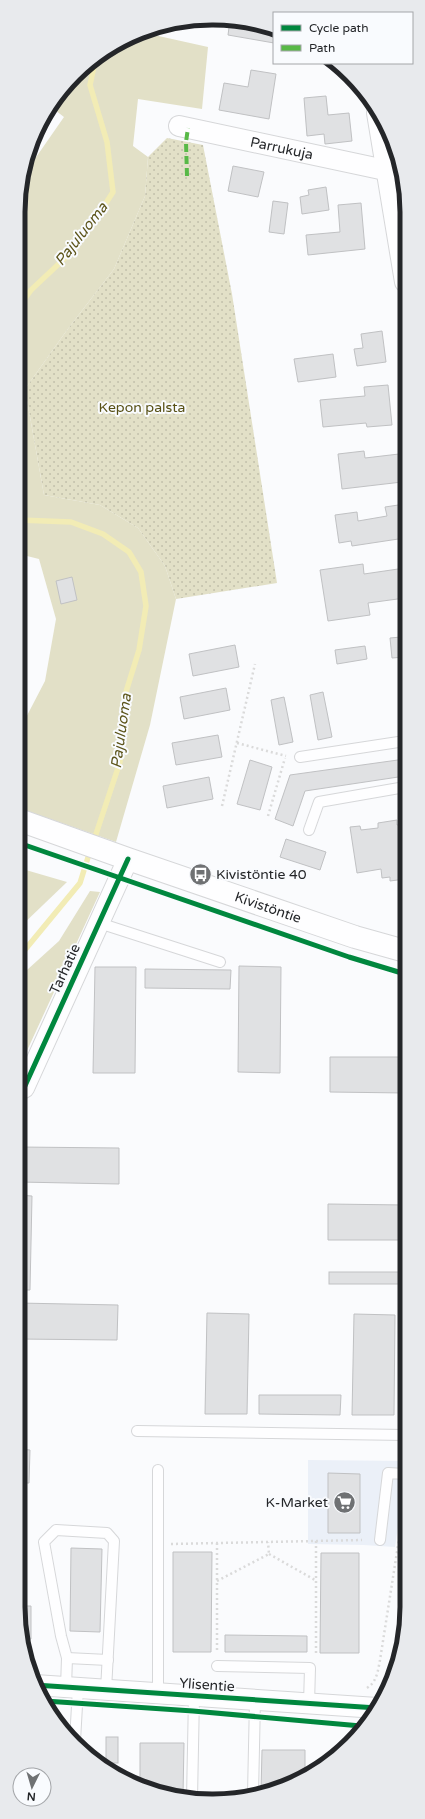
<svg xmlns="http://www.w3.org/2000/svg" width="425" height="1819" font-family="'Varela Round',sans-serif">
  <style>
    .built { fill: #ebf0f8 }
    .green { fill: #e2e0c7 }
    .garden { fill: url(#garden-dots) }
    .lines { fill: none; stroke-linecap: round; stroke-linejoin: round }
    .stream { stroke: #f2ecb5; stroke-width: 5.5 }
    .building { fill: #e0e1e3; stroke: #c0c1c3 }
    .service-casing { stroke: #d6d7d9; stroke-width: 12 }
    .minor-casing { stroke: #d6d7d9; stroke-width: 22 }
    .secondary-casing { stroke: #d6d7d9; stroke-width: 24 }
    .path { stroke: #dadada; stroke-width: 2.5; stroke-dasharray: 2 3; stroke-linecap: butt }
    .service { stroke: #fefeff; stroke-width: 10 }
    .minor { stroke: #fefeff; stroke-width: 20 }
    .secondary { stroke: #fefeff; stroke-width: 22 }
    .quiet { stroke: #58b947; stroke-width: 4; stroke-dasharray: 8 4; stroke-linecap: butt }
    .cycleway-casing { stroke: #f9fbfe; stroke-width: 8 }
    .cycleway { stroke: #00873e; stroke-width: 5 }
    .labels { text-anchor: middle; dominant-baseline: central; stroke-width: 4; stroke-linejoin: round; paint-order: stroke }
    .street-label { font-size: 14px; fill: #242629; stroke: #f9fbfe }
    .park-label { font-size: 14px; fill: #575015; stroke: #f9fbfe }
    .poi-label { font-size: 14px; fill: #242629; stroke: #f9fbfe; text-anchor: start }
    .water-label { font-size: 15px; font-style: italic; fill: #5c541a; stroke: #f9fbfe }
    .rim { fill: none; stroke: #242629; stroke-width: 5 }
  </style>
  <defs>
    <pattern id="garden-dots" width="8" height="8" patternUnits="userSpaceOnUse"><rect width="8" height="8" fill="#e2e0c7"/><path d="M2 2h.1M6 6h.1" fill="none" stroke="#c2c0ab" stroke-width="1.8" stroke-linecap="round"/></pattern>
  </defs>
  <rect width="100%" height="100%" fill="#fafbfd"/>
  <polygon class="built" points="308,1460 405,1461 405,1480 395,1547 363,1545 308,1544"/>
  <g class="green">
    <polygon points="145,33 208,47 202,109 138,99 133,146 148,157 145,196 114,269 67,330 25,389 44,495 100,505 138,528 165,566 176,599 150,725 116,842 19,808 19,731 45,681 56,619 39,559 19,554 20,187 23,176 64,117 51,107 94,58"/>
    <polygon points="19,868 67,882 19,928"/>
    <polygon points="90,891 100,892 19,1068 19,988 27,970 59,941"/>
  </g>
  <polygon class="garden" points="167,138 203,145 232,294 277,583 176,599 165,566 138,528 100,505 44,495 25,389 67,330 114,269 145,196 148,157"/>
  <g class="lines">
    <g class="stream">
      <polyline points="20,305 31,290 64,259 92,225 113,192 107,142 90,85 96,57"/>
      <polyline points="19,520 71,522 103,534 129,552 141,572 146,606 139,650 125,695 120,762 93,843"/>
      <polyline points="19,957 80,883 90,851"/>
    </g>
  </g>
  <g class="building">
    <polygon points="230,20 238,20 274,31 274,43 228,35"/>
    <polygon points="251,70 276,74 269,119 219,110 224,83 248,87"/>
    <polygon points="326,96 328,115 349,113 352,141 325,144 324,134 307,136 304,98"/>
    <polygon points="233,166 264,172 258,197 228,191"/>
    <polygon points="326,187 329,210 302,214 300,197 309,195 308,190"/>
    <polygon points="273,201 288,203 284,234 269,232"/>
    <polygon points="361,203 365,249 308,255 306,235 340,232 338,205"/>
    <polygon points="382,331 386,362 357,366 354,349 363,348 361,334"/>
    <polygon points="333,354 336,377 298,382 294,359"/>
    <polygon points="388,385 392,425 367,427 366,423 323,427 320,400 365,396 364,387"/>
    <polygon points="364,451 365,458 399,454 402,482 342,489 338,454"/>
    <polygon points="405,504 405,538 352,546 351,541 339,543 335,515 357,512 358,521 387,516 385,507"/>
    <polygon points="363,564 364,574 405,568 405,598 368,603 370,615 328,621 320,570"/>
    <polygon points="72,577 77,600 61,604 56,581"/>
    <polygon points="405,617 405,657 392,658 390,638 401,637 400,618"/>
    <polygon points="235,645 239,667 193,676 189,654"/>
    <polygon points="365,646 367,659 337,664 335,650"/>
    <polygon points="226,688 230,710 184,719 180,697"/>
    <polygon points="323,692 332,737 318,740 310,695"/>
    <polygon points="284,697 293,742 279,745 271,700"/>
    <polygon points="218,735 222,757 176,765 172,743"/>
    <polygon points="405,759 405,776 305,791 293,826 275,819 290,775"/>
    <polygon points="250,760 272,767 260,810 237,804"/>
    <polygon points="209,777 213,799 167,808 163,786"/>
    <polygon points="397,820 397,825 405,824 405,879 390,881 390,877 382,878 381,869 357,873 350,827 360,826 361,830 378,828 378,823"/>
    <polygon points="286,839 326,852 320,870 280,857"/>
    <polygon points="239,966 281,967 280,1073 238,1072"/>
    <polygon points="95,967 136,967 135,1073 93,1073"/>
    <polygon points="145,969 231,970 230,989 145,988"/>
    <polygon points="330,1057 405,1057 405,1093 330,1092"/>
    <polygon points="19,1147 119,1148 119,1184 19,1182"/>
    <polygon points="18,1195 32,1196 30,1290 18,1290"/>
    <polygon points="328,1204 405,1205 405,1240 328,1240"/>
    <rect x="329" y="1272" width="76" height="12"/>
    <polygon points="18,1303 118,1305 117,1340 18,1339"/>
    <polygon points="207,1313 249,1314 247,1414 205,1414"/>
    <polygon points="354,1314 395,1315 394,1415 352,1415"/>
    <polygon points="259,1395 341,1395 340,1415 259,1414"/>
    <polygon points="18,1449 30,1450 29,1483 18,1483"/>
    <polygon points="328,1473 360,1474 360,1533 328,1533"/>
    <polygon points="71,1548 102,1549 100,1632 70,1631"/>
    <polygon points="173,1552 212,1552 211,1652 173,1652"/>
    <polygon points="321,1553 359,1553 359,1653 320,1653"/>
    <polygon points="18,1606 31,1606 31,1639 24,1639"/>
    <polygon points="225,1635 307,1636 307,1652 225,1652"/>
    <rect x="106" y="1737" width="12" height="26"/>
    <polygon points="140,1743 184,1743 183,1796 140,1785"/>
    <polygon points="262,1750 305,1750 305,1775 275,1791 261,1793"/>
  </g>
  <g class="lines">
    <defs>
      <g id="service">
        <polyline points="300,757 405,741"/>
        <polyline points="309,830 319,802 405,787"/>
        <polyline points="99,923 220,962"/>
        <polyline points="19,1104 24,1088"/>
        <polyline points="137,1431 405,1435"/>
        <polyline points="380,1540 388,1473 405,1474"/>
        <polyline points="67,1658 108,1660"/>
        <polyline points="217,1666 310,1668 309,1704"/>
        <polyline points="66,1687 67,1658 61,1636 44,1542 56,1530 107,1533 114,1541 106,1690"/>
        <polyline points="158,1693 158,1470"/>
        <polyline points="75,1741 78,1688"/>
        <polyline points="253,1794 255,1700"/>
        <polyline points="192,1799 194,1696"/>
      </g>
      <g id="minor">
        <polyline points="377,113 405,282"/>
        <path id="s1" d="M179 126 385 170"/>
        <polyline points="24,1088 128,859"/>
        <polyline points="35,1685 377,1708"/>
      </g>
      <g id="secondary">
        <path id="s2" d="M19 820 128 859 355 937 405 951"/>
      </g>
    </defs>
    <use href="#service" class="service-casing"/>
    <use href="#minor" class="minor-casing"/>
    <use href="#secondary" class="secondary-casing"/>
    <g class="path">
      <polyline points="237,743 286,756"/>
      <polyline points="222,806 255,664"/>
      <polyline points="268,816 285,758"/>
      <polyline points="316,1541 316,1656"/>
      <polyline points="217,1543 217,1652"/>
      <polyline points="171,1544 362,1540"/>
      <polyline points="269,1554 315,1580"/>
      <polyline points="217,1581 269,1554 268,1542"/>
      <path d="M367 1688C377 1682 378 1670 380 1660L405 1501"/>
    </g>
    <use href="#service" class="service"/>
    <use href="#minor" class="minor"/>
    <use href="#secondary" class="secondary"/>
    <polyline class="quiet" points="187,176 186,142 188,128"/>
    <defs>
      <g id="cycleway">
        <polyline points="19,843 349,957 405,974"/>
        <polyline points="19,1090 24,1088 128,859"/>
        <polyline points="35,1685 377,1708"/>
        <polyline points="45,1701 193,1711 361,1726"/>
      </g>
    </defs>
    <use href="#cycleway" class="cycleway-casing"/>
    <use href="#cycleway" class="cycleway"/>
  </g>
  <defs>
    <symbol id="bus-disc" viewBox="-11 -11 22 22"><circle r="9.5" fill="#6f7173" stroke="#f9fbfe"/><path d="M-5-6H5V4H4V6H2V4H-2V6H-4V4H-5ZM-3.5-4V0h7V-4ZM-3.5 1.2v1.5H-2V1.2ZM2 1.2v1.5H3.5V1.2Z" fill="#fff"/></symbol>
    <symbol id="supermarket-disc" viewBox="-11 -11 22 22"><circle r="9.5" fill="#6f7173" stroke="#f9fbfe"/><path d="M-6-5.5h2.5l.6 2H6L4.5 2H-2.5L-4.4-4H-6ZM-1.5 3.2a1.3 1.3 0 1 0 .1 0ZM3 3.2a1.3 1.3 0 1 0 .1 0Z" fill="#fff"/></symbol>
  </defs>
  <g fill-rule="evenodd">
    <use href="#bus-disc" x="188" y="862" width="25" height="25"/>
    <use href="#supermarket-disc" x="332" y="1490" width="25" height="25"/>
  </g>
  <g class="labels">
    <g class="street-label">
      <text stroke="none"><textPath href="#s1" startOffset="105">Parrukuja</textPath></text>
      <text stroke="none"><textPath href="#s2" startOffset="264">Kivistöntie</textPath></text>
      <text transform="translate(65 969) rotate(-65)">Tarhatie</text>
      <text transform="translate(207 1685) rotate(4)">Ylisentie</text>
    </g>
    <g class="park-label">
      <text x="142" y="407">Kepon palsta</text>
    </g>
    <g class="poi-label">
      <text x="216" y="874">Kivistöntie 40</text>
      <text x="328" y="1502" text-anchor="end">K-Market</text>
    </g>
    <g class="water-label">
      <text transform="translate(81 234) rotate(-52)">Pajuluoma</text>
      <text transform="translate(121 731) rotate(-82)">Pajuluoma</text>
    </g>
  </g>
  <path d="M0 0H425V1819H0ZM212 25H213A187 187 0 0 1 400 212V1607A187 187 0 0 1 213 1794H212A187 187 0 0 1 25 1607V212A187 187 0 0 1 212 25Z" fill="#e8eaed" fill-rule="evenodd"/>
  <path class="rim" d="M212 25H213A187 187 0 0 1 400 212V1607A187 187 0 0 1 213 1794H212A187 187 0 0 1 25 1607V212A187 187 0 0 1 212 25Z"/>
  <rect x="273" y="12" width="140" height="52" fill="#f9fbfe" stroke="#a4a6a9"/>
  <rect x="281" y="25" width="20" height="6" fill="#00873e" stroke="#a4a6a9"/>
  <text x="309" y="32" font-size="12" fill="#242629">Cycle path</text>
  <rect x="281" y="45" width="20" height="6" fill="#58b947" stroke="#a4a6a9"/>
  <text x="309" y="52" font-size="12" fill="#242629">Path</text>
  <g transform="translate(32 1787) rotate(185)"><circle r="19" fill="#f9fbfe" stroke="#a4a6a9"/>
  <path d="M0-3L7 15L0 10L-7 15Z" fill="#6f7173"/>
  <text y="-6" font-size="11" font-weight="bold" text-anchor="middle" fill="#242629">N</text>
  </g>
</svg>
